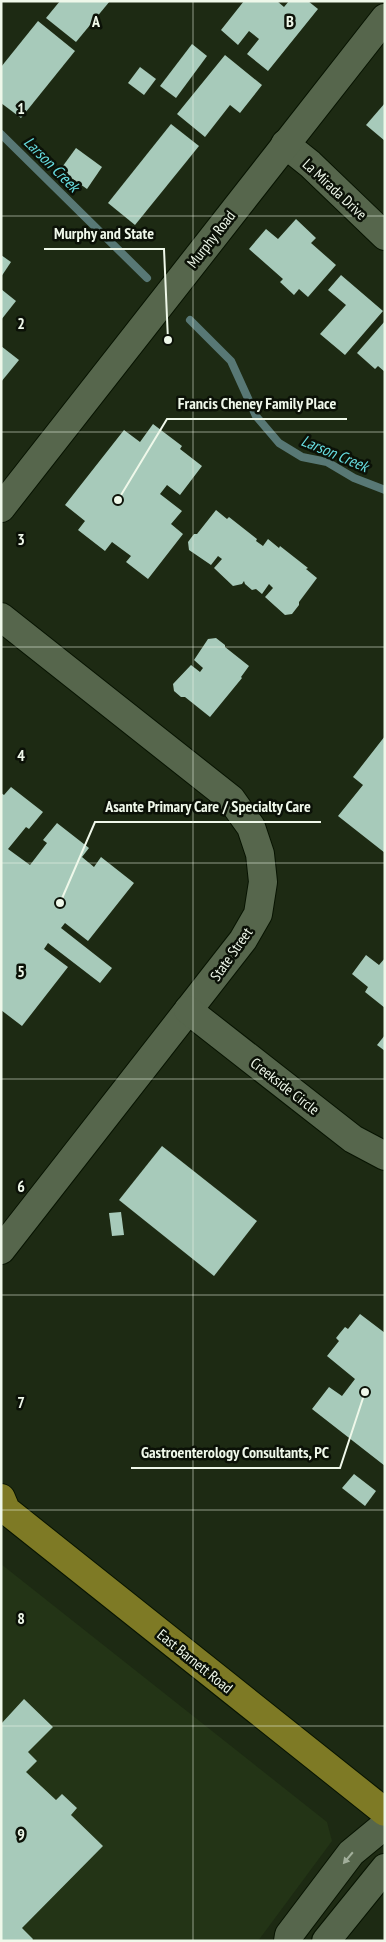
<svg xmlns="http://www.w3.org/2000/svg" width="386" height="1942" font-family="'PT Sans Narrow',sans-serif">
  <style>
    .built { fill: #233416 }
    .lines { fill: none; stroke-linecap: round; stroke-linejoin: round }
    .stream { stroke: #587875; stroke-width: 8 }
    .building { fill: #a7caba }
    .minor-casing { stroke: #071301; stroke-width: 30 }
    .major-casing { stroke: #071301; stroke-width: 30 }
    .minor { stroke: #56664c; stroke-width: 28 }
    .major { stroke: #7e7a25; stroke-width: 28 }
    .oneway { fill: #a2af9b }
    .grid { fill: none; stroke: #eff8ea; stroke-width: 1; stroke-opacity: 0.55 }
    .labels { text-anchor: middle; dominant-baseline: central; stroke-width: 5; stroke-linejoin: round; paint-order: stroke }
    .street-label { font-size: 15px; fill: #eff8ea; stroke: #0b1107 }
    .water-label { font-size: 16px; font-style: italic; fill: #66dce0; stroke: #0b1107 }
    .grid-label { font-size: 16px; text-anchor: middle; font-weight: bold; fill: #eff8ea; stroke: #0b1107; stroke-width: 5; stroke-linejoin: round; paint-order: stroke }
    .leader { fill: none; stroke: #eff8ea; stroke-width: 2 }
    .callout-dot { fill: #eff8ea; stroke: #0b1107; stroke-width: 2 }
    .callout-label { font-size: 16px; text-anchor: middle; font-weight: bold; fill: #eff8ea; stroke: #0b1107; stroke-width: 5; stroke-linejoin: round; paint-order: stroke }
  </style>
  <rect width="100%" height="100%" fill="#1d2a13"/>
  <polygon class="built" points="1,1564 327,1822 332,1841 258,1941 1,1941"/>
  <g class="lines">
    <g class="stream">
      <polyline points="1,134 147,278"/>
      <polyline points="190,320 231,361 256,416 279,443 302,457 327,462 354,478 385,490"/>
    </g>
  </g>
  <g class="building">
    <polygon points="60,1 110,1 76,42 46,18"/>
    <polygon points="244,1 277,1 284,7 289,1 308,1 318,9 268,71 247,54 259,39 249,31 238,45 221,30"/>
    <polygon points="38,21 75,51 21,118 1,103 1,67"/>
    <polygon points="192,44 207,56 176,98 160,86"/>
    <polygon points="225,55 262,85 240,113 230,105 205,137 177,114"/>
    <polygon points="140,67 156,79 144,95 128,83"/>
    <polygon points="385,103 385,141 366,125"/>
    <polygon points="171,124 199,146 135,225 108,203"/>
    <polygon points="76,148 102,167 87,189 60,170"/>
    <polygon points="296,219 316,238 311,243 336,265 308,297 299,289 294,295 280,282 283,279 249,249 266,229 278,239"/>
    <polygon points="1,255 11,262 1,277"/>
    <polygon points="341,275 383,311 345,355 320,334 346,305 328,290"/>
    <polygon points="1,289 16,301 1,320"/>
    <polygon points="385,321 385,372 378,366 375,369 357,353"/>
    <polygon points="1,346 19,360 1,382"/>
    <polygon points="153,424 182,446 180,449 202,466 180,495 167,485 160,494 182,511 171,524 183,534 148,579 126,562 131,556 112,542 105,551 78,530 85,521 65,505 124,430 140,442"/>
    <polygon points="216,510 227,519 229,517 257,539 256,541 263,546 268,539 279,548 280,546 308,568 306,569 317,578 299,602 299,605 292,614 285,615 265,597 273,588 269,584 262,594 256,589 252,590 245,584 244,581 242,584 233,586 214,568 222,559 218,556 211,565 189,550 188,542 194,534 197,534"/>
    <polygon points="216,638 225,645 225,647 249,666 241,677 242,678 210,717 185,697 181,697 174,691 173,684 191,665 200,672 203,668 194,660 208,639"/>
    <polygon points="385,736 385,853 338,816 363,785 353,777"/>
    <polygon points="11,787 43,812 29,829 26,827 8,849 30,865 47,843 43,840 57,823 89,848 82,857 94,867 101,857 134,883 88,941 65,923 61,928 112,968 100,983 48,943 44,949 68,967 22,1026 1,1010 1,793 4,795"/>
    <polygon points="366,955 379,965 385,958 385,1008 365,992 368,987 352,974"/>
    <polygon points="385,1035 385,1051 377,1045"/>
    <polygon points="162,1146 257,1221 214,1276 119,1200"/>
    <polygon points="121,1212 124,1235 112,1236 109,1213"/>
    <polygon points="360,1314 385,1333 385,1466 312,1409 329,1387 342,1396 355,1379 327,1356 339,1341 336,1338 340,1333 345,1327 348,1329"/>
    <polygon points="354,1474 376,1491 365,1506 342,1488"/>
    <polygon points="24,1699 53,1727 28,1752 37,1761 26,1772 56,1800 62,1794 77,1808 71,1815 103,1846 22,1928 33,1939 32,1941 1,1941 1,1724"/>
  </g>
  <g class="lines">
    <defs>
      <g id="minor">
        <polyline points="285,144 310,164 385,236"/>
        <polyline points="1,508 385,18"/>
        <polyline points="1,617 231,799 251,827 260,854 263,882 258,914 243,940 1,1250"/>
        <polyline points="188,1010 353,1139 385,1156"/>
        <polyline points="288,1941 289,1935 351,1853 385,1825"/>
        <polyline points="326,1941 385,1868"/>
      </g>
      <polyline id="major" points="1,1498 6,1510 385,1812"/>
    </defs>
    <use href="#minor" class="minor-casing"/>
    <use href="#major" class="major-casing"/>
    <use href="#minor" class="minor"/>
    <use href="#major" class="major"/>
  </g>
  <defs><path id="oneway-solid" d="M-6-.8H1V-3.2L6.5 0L1 3.2V.8H-6Z" transform="scale(1.25)"/></defs>
  <use class="oneway" href="#oneway-solid" transform="translate(348 1858) rotate(130)"/>
  <path class="grid" d="M193 1V1941M1 216H385M1 432H385M1 647H385M1 863H385M1 1079H385M1 1295H385M1 1510H385M1 1726H385"/>
  <g class="labels">
    <g class="street-label">
      <text transform="translate(335 189) rotate(43)">La Mirada Drive</text>
      <text transform="translate(211 239) rotate(-52)">Murphy Road</text>
      <text transform="translate(231 954) rotate(-55)">State Street</text>
      <text transform="translate(285 1086) rotate(38)">Creekside Circle</text>
      <text transform="translate(195 1661) rotate(39)">East Barnett Road</text>
    </g>
    <g class="water-label">
      <text transform="translate(52 164) rotate(45)">Larson Creek</text>
      <text transform="translate(335 453) rotate(23)">Larson Creek</text>
    </g>
  </g>
  <g class="grid-label">
    <text x="96" y="27">A</text>
    <text x="290" y="27">B</text>
    <text x="21" y="114">1</text>
    <text x="21" y="329">2</text>
    <text x="21" y="545">3</text>
    <text x="21" y="761">4</text>
    <text x="21" y="977">5</text>
    <text x="21" y="1192">6</text>
    <text x="21" y="1408">7</text>
    <text x="21" y="1624">8</text>
    <text x="21" y="1840">9</text>
  </g>
  <path class="leader" d="M168 340L164 249H44M118 500L167 419H347M60 903L95 822H321M365 1392L340 1468H131"/>
  <g class="callout-dot">
    <circle cx="168" cy="340" r="5"/>
    <circle cx="118" cy="500" r="5"/>
    <circle cx="60" cy="903" r="5"/>
    <circle cx="365" cy="1392" r="5"/>
  </g>
  <g class="callout-label">
    <text x="104" y="239">Murphy and State</text>
    <text x="257" y="409">Francis Cheney Family Place</text>
    <text x="208" y="812">Asante Primary Care / Specialty Care</text>
    <text x="235" y="1458">Gastroenterology Consultants, PC</text>
  </g>
  <rect width="386" height="1942" fill="none" stroke="#eff8ea" stroke-width="5"/>
</svg>
